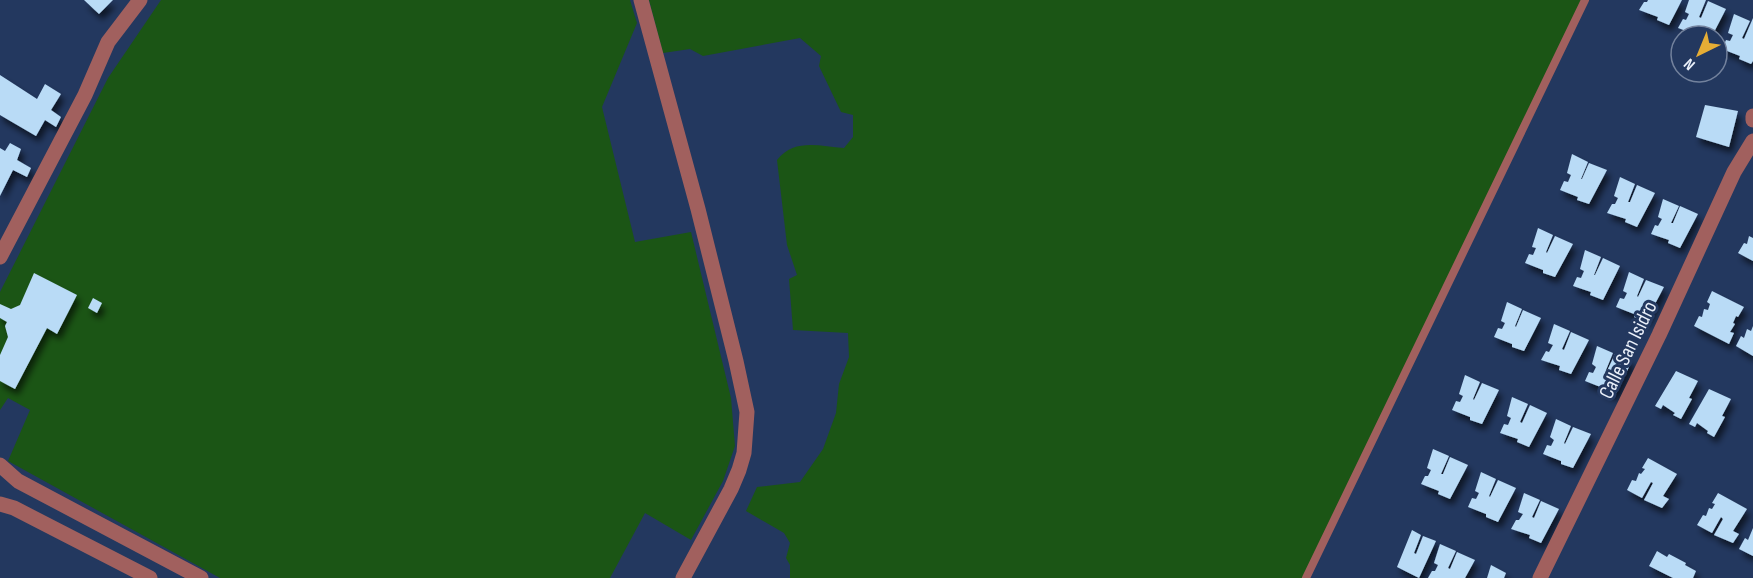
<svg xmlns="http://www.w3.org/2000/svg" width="1753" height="578" font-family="'Sofia Sans Condensed',sans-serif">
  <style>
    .green { fill: #1b5515 }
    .building { fill: #b9dbf6; filter: url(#shadow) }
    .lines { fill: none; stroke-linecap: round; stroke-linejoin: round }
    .service { stroke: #a1605e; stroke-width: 8 }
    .minor { stroke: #a1605e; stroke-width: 15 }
    .labels { text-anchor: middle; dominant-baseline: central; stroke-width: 6; stroke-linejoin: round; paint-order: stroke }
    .street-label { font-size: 21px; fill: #eaf0fa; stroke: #23385f }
  </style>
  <defs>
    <filter id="shadow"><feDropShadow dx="3.5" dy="6" stdDeviation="3" flood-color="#0009"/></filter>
  </defs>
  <rect width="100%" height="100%" fill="#23385f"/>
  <g class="green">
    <polygon points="161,0 630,0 637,23 602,107 635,242 691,232 731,398 735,446 723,481 691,540 645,513 610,578 220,578 8,461 30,410 8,398 0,410 0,292 108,78"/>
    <path d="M649 0H1585L1304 578H790V565L786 558 790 543 784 533 746 511 757 487 800 482 823 449 836 413 839 384 849 357 848 333 793 330 789 279 797 275 787 245 777 160C794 138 819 146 844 148L853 137V115L841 112 819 66 821 56 800 38 703 56 690 49 663 53Z"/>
  </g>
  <g class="building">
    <polygon points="84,0 113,0 99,14"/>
    <polygon points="1648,0 1682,0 1669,25 1657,20 1658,17 1639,10 1644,2 1647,2"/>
    <polygon points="1689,0 1706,0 1699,17 1701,18 1708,1 1726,9 1712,36 1696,36 1697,35 1678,28 1683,19 1686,20 1689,14 1685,12"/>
    <polygon points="1734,14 1750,21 1742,38 1744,39 1753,18 1753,61 1751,64 1739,59 1740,56 1722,49 1726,40 1730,41 1733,35 1728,33"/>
    <polygon points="0,75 37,99 45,84 61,94 51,110 61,117 56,127 45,120 36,136 0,115"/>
    <polygon points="1705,105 1738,111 1729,147 1696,137"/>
    <polygon points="10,143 21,149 17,160 31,168 27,177 13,170 0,196 0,148 5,151"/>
    <polygon points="1572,154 1588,162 1581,179 1582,179 1589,163 1607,170 1589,204 1577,200 1578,197 1560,190 1564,181 1568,182 1571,175 1567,173"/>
    <polygon points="1620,177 1635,184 1628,202 1630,202 1637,185 1655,193 1637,227 1625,222 1626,219 1607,213 1612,204 1615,204 1618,198 1614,196"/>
    <polygon points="1663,199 1679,206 1671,223 1673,223 1680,206 1698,214 1680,248 1668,243 1669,240 1651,234 1655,225 1658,226 1662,219 1658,217"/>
    <polygon points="1538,228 1553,235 1546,252 1547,253 1555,236 1573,244 1555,277 1543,273 1543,270 1525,263 1529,254 1533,255 1536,248 1532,247"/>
    <polygon points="1749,236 1753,238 1753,261 1738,253 1744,243 1747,244"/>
    <polygon points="1585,250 1601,257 1594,275 1595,275 1603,258 1620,266 1603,300 1590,295 1591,292 1573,286 1577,277 1581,278 1584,271 1580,269"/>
    <polygon points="1629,272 1644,279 1637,296 1638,297 1646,280 1664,287 1646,321 1634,317 1634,314 1616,307 1620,298 1624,299 1627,293 1623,291"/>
    <polygon points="34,273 77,295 57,334 47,328 15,389 0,381 0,355 8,337 5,326 7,322 0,318 0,304 11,309 20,305"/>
    <polygon points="1712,291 1744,307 1738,317 1736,316 1733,323 1735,324 1730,332 1734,333 1729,344 1694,326 1699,316 1702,317 1704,309 1708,310 1710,304 1707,302"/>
    <polygon points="93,298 102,303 97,313 88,308"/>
    <polygon points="1507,302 1522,309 1515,326 1516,327 1523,310 1541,318 1524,351 1512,347 1512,344 1494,337 1498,328 1502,329 1505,323 1501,321"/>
    <polygon points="1554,324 1570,331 1562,349 1564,350 1571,332 1589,340 1571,374 1559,370 1560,366 1541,360 1546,351 1549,352 1553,345 1548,343"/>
    <polygon points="1753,326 1753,356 1736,346 1741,336 1744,338 1747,329 1751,331"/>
    <polygon points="1597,346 1613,353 1606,370 1607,371 1615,354 1632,361 1615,395 1602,391 1603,388 1585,381 1589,372 1593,373 1596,367 1592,364"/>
    <polygon points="1676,371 1698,381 1689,398 1692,399 1681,419 1673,415 1675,413 1663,405 1661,409 1655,406"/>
    <polygon points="1465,375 1480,382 1473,399 1474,400 1482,383 1499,390 1482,424 1470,420 1470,417 1452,410 1456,401 1460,402 1463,396 1459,394"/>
    <polygon points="1709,389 1731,399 1722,416 1725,417 1714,437 1707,433 1708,431 1697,423 1695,427 1689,424"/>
    <polygon points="1512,397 1528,404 1520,422 1522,423 1530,405 1547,413 1529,447 1517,442 1518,439 1500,433 1504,424 1508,425 1511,418 1507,416"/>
    <polygon points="1556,419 1571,426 1564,443 1565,444 1573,427 1591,434 1573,468 1561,464 1561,461 1543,454 1547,445 1551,446 1554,440 1550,437"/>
    <polygon points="1433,449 1449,456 1441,474 1443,474 1450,457 1468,465 1450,499 1438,494 1439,491 1421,484 1425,476 1428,476 1431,470 1427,468"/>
    <polygon points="1648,458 1677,474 1663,496 1669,499 1662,508 1644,500 1653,483 1651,482 1642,498 1627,490 1632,480 1636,481 1639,473 1641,474 1645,469 1642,468"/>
    <polygon points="1481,472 1496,479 1489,496 1490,497 1498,480 1516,488 1498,522 1486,517 1486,514 1468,507 1472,498 1476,499 1479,493 1475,491"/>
    <polygon points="1524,493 1540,500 1532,517 1534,518 1541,501 1559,509 1541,543 1529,538 1530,535 1511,529 1516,520 1519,520 1523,514 1518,512"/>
    <polygon points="1718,493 1747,509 1733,531 1739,534 1733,543 1714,535 1723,519 1721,517 1712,533 1697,525 1703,515 1706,516 1709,508 1712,509 1715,504 1712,503"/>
    <polygon points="1753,528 1753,556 1739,549 1745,538 1748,540"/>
    <polygon points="1412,530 1421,535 1414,553 1416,554 1423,536 1436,541 1419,578 1397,567"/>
    <polygon points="1440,544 1456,551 1448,568 1450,569 1457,552 1475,560 1465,578 1428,578 1432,571 1435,571 1438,565 1434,563"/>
    <polygon points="1657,551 1667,557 1669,554 1686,563 1685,565 1696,571 1693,578 1673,578 1649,566"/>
    <polygon points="1491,565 1506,573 1504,578 1487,578"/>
  </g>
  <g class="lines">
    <polyline class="service" points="1306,578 1585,0"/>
    <g class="minor">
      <polyline points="641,0 698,209 736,361 747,412 744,453 739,470 731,489 683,578"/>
      <polyline points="1753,116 1753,120"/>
      <polyline points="0,257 85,95 108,42 140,0"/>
      <polyline points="0,465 18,481 201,578"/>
      <polyline points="0,504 14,508 150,578"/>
      <polyline points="1540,578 1659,335 1734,172 1753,141"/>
    </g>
  </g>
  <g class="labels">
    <g class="street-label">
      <text transform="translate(1628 350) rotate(-64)">Calle San Isidro</text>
    </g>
  </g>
  <g transform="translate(1699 54) rotate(223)"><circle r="28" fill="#23385f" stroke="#73829d" stroke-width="1.5"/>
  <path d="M0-4.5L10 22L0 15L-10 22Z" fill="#e5ad35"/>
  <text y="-9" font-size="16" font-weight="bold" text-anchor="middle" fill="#eaf0fa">N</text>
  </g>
</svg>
